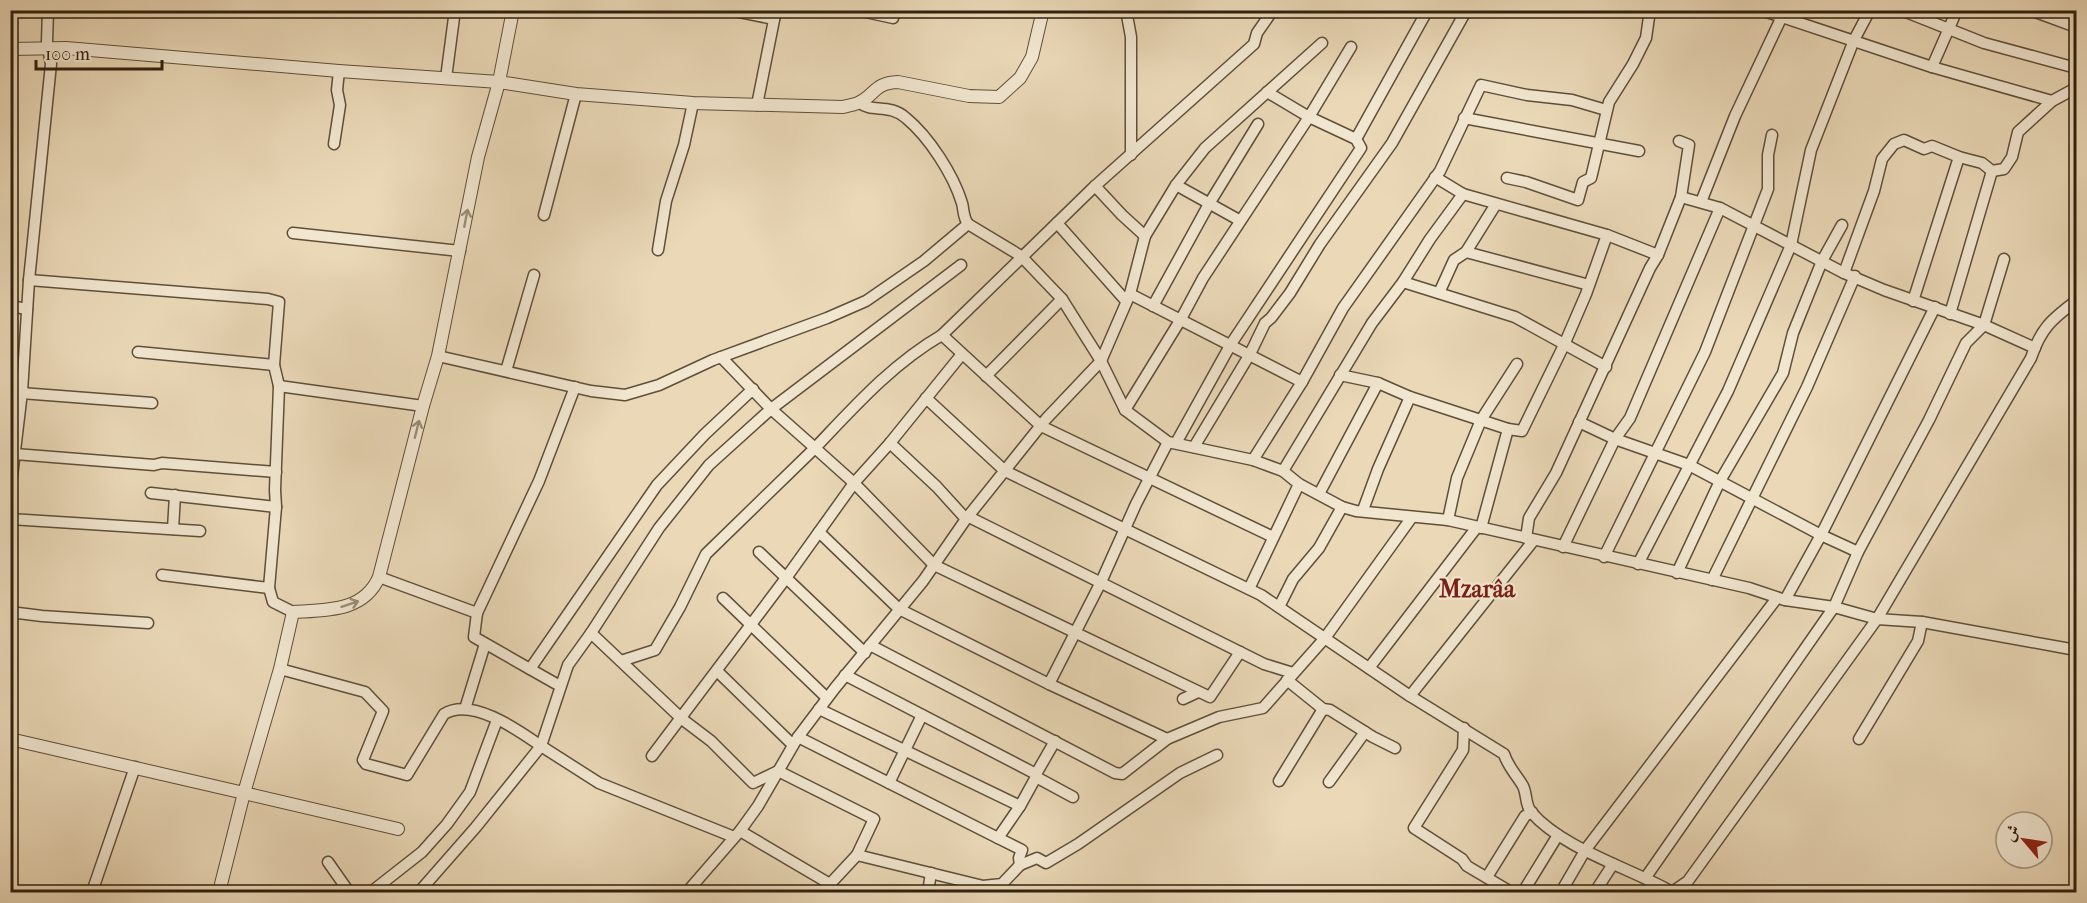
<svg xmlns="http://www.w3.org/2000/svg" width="2087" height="903" font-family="'IM FELL French Canon',Amiri,serif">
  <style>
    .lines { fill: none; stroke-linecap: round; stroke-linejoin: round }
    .minor-casing { stroke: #5f4f39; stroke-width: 13 }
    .tertiary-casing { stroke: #5f4f39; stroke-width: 14 }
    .minor { stroke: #f1e6d0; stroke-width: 10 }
    .tertiary { stroke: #f1e6d0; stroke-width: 12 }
    .oneway { stroke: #9b8d79 }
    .labels { text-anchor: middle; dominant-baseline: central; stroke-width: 4.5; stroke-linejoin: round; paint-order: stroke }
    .district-label { font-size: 24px; font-weight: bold; fill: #7a1f14; stroke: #f1e6d0 }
  </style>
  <rect width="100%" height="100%" fill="#ead8b7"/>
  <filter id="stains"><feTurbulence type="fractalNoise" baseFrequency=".00333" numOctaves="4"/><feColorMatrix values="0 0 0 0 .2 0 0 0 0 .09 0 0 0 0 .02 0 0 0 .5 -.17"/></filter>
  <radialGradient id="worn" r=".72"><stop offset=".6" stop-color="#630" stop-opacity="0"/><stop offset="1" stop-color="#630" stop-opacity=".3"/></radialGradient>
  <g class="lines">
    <defs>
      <g id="minor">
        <polyline points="729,10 774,19"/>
        <polyline points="857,10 893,18"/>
        <polyline points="1126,10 1131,37 1131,155"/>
        <polyline points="1761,10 1932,67 2052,101"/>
        <polyline points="1901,10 1984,43 2076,68"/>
        <polyline points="2030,10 2076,27"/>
        <polyline points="1932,67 1957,10"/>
        <polyline points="446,78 455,10"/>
        <path d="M860 103C872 113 889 103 906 118 929 137 953 174 962 203 964 211 963 217 968 224L1021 256 1062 299 1101 361 1125 410 1168 442 1253 460 1283 471 1299 484 1342 507 1356 511 1448 520 1749 588 1785 600 1834 607 1877 619 1922 622 2076 650"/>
        <polyline points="757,105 776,10"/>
        <polyline points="1464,118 1639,151"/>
        <polyline points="1356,139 1427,11"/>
        <polyline points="1679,141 1689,145 1681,197"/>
        <polyline points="334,144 340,105 337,90 339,71"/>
        <polyline points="1435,177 1463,194 1607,235 1658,255"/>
        <polyline points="1507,178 1526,182 1578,200 1583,182 1591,178 1609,102 1633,64 1646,38 1650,10"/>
        <polyline points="1176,185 1239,220"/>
        <polyline points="1095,186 1122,215 1145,236"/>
        <polyline points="1701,202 1735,116 1785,10"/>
        <polyline points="544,215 576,94"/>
        <polyline points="1057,223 1126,301"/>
        <polyline points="293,233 460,251"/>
        <polyline points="658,250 666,201 684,145 693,103"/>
        <polyline points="1466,252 1589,285"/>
        <polyline points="1844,273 1874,191 1882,159 1894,144 1904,140 1924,149 1932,146 1959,157 1982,163 1992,171 2004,169 2012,157 2018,132 2052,101 2076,88"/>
        <polyline points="29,280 268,299 279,302 274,365 279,386 275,490 276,507 269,588 273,602 293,612"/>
        <polyline points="1403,282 1515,317 1606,367"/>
        <polyline points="1439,293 1454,260 1466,252 1496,204"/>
        <polyline points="1130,294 1302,382"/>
        <polyline points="1913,301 1959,157"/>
        <polyline points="10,306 27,309"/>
        <polyline points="1153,306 1209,204 1258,124"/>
        <polyline points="1950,314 1992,171"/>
        <polyline points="942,335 1041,426 1273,537"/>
        <polyline points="138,352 274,365"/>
        <polyline points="438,356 591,391 625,395 659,385 713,360 827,318 866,301 924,261 968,224"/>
        <path d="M721 357 771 409 815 448C854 407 892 364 942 335L1095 186 1254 44 1257 33 1273 10"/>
        <polyline points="506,371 534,275"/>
        <polyline points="1340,375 1378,383 1410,397 1508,429"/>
        <polyline points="986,376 1062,299"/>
        <polyline points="279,386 423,406"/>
        <polyline points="21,393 152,403"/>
        <path d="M926 398 1005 471 1261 595 1410 696 1504 754C1508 767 1516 774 1523 786 1527 794 1525 804 1531 812 1563 849 1630 868 1672 892L1688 881 1877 619 2031 358C2041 328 2052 319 2076 301"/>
        <polyline points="1125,410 1181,319 1203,278 1309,117 1351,47"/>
        <polyline points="1579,422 1615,439 1689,465 1821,535 1858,552"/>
        <polyline points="890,443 937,487 966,519"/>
        <polyline points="1176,443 1231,344 1361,148 1356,139 1309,117 1267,92"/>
        <polyline points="1194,447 1250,354 1265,323 1271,318 1290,293 1320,244 1392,143 1466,11"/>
        <polyline points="15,454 154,465 162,463 276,472"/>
        <polyline points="1253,460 1302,382 1343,308 1440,171 1481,85 1527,95 1572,100 1606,110"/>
        <polyline points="1283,471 1372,323 1403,282 1430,239 1463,194"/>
        <polyline points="10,493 22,392 29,280 51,64 47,42 48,10"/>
        <polyline points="151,493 276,507"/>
        <polyline points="1319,494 1378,383"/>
        <polyline points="1363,510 1378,469 1410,397"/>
        <polyline points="969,517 1264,664 1293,673"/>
        <polyline points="10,519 200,531"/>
        <polyline points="1448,520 1457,478 1481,420 1517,364"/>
        <polyline points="1481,528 1508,429 1522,431 1564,345 1586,294 1607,235"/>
        <polyline points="173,529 175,495"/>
        <polyline points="819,532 899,609 1049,684 1167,739"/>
        <polyline points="1526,538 1529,518 1556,473 1650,268 1658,255 1681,197 1720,208 1844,273 1884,290 1984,325 2035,348"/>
        <polyline points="1563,547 1615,439 1630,418 1720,208"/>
        <polyline points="759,552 865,653"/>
        <polyline points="1604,557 1705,352 1768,189 1768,155 1772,135"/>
        <polyline points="1638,564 1728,391 1791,245 1811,150 1854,40 1870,10"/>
        <polyline points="1677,573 1720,481 1783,373 1793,333 1822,261 1842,225"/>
        <polyline points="162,575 269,588"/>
        <polyline points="379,577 477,613 474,637 530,669"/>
        <polyline points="1712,580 1807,387 1855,276"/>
        <polyline points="1249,589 1299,484"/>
        <polyline points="723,598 827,698"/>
        <polyline points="1785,600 1821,535 1935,307"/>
        <polyline points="1279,607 1293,579 1319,548 1342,507"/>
        <polyline points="10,612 42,616 148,623"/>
        <polyline points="477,613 539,481 575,387"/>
        <polyline points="591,633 659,528 709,465 771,409 961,265"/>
        <polyline points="870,645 1115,773 1122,774 1167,739 1219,717 1263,708 1325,638 1412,517"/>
        <polyline points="621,661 655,650 680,607 706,554 815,448 854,483 934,565 1210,697 1240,652"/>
        <polyline points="1369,668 1477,527"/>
        <path d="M280 669 365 692 383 711 363 760 366 764 407 775 444 714C472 697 518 730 541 746L476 827 419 892"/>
        <polyline points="717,671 793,745"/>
        <polyline points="1287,680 1323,709 1330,710 1373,737 1395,748"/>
        <polyline points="1049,684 1101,582 1136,504 1168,442"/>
        <polyline points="560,686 530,669 657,485 705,434 753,389"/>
        <polyline points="1410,696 1534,540"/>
        <polyline points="1183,699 1198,692"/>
        <polyline points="465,709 485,644"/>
        <polyline points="819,709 1020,806 1036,777 1036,774 845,675"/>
        <polyline points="1464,728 1463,750 1414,828 1462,859 1467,866 1511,892"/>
        <polyline points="798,737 998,838 1020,806"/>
        <polyline points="1859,739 1918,641 1922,622"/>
        <polyline points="652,756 786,578 854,483 890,443 962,354"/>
        <polyline points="1036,774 1055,741"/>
        <polyline points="1036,777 1073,797"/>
        <polyline points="1279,781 1323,709"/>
        <polyline points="1329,782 1365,732"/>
        <polyline points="889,783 922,715"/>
        <polyline points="740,831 830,884 857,855"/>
        <polyline points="734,837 599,783 541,746 568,665 591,633 682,719 711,741 753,783 778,771 874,819 857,855 983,886 1002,884 1020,865 1037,858 1046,863 1078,844 1180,773 1217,755"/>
        <polyline points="998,838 1022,850 1019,858 1020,865"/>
        <polyline points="328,862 349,892"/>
        <polyline points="1487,877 1525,816 1532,812"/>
        <polyline points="1646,877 1834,607 1858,552 1929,420 1966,343 1984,325 2004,259"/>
        <polyline points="92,892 135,767"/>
        <polyline points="371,892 422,852 447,824 470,792 497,720"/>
        <polyline points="687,892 740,831 758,806 798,737 835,688 923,581 966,519 1046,419 1101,361 1130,294 1145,236 1176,185 1205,148 1322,43"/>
        <polyline points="928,892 931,873"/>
        <polyline points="1523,892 1558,835"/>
        <polyline points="1561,892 1586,849 1777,598"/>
        <polyline points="1595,892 1613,864"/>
      </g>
      <g id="tertiary">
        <path d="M10 49 66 48 339 71 499 82 576 94 693 103 843 107C847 106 853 105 858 103 875 96 873 83 898 82L969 96 999 97 1020 78 1032 57 1043 10"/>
        <path d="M10 739 244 793 280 669 293 612C326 610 364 612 379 577L423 406 438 356 478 157 499 82 513 10"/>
        <polyline points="219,892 244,793 398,829"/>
      </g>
    </defs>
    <use href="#minor" class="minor-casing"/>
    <use href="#tertiary" class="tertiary-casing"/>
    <use href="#minor" class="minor"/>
    <use href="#tertiary" class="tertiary"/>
  </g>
  <defs><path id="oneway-shaft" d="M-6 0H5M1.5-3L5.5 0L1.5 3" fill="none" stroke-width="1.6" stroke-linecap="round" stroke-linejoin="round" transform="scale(1.5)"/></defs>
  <g class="oneway">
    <use href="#oneway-shaft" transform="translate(466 218) rotate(-79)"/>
    <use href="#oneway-shaft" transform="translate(417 429) rotate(-76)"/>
    <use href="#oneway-shaft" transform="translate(350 604) rotate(-18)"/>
  </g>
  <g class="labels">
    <g class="district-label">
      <text x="1477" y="589">Mzarâa</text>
    </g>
  </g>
  <rect width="2087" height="903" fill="none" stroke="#ead8b7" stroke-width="36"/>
  <rect x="12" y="12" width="2063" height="879" fill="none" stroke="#31210f" stroke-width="3"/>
  <rect x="18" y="18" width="2051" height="867" fill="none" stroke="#31210f" stroke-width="1.5"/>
  <g transform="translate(2024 840) rotate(299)"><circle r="28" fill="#f1e6d0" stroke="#a49783" stroke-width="1.5"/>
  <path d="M0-4.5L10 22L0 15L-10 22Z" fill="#8f2418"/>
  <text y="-9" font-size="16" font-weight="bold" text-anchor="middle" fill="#31210f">ش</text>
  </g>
  <path d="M36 60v9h126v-9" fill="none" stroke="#31210f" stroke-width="3"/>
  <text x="45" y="60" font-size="18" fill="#31210f" stroke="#f1e6d0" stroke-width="4.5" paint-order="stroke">100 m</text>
  <rect width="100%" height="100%" filter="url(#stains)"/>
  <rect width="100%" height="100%" fill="url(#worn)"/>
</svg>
